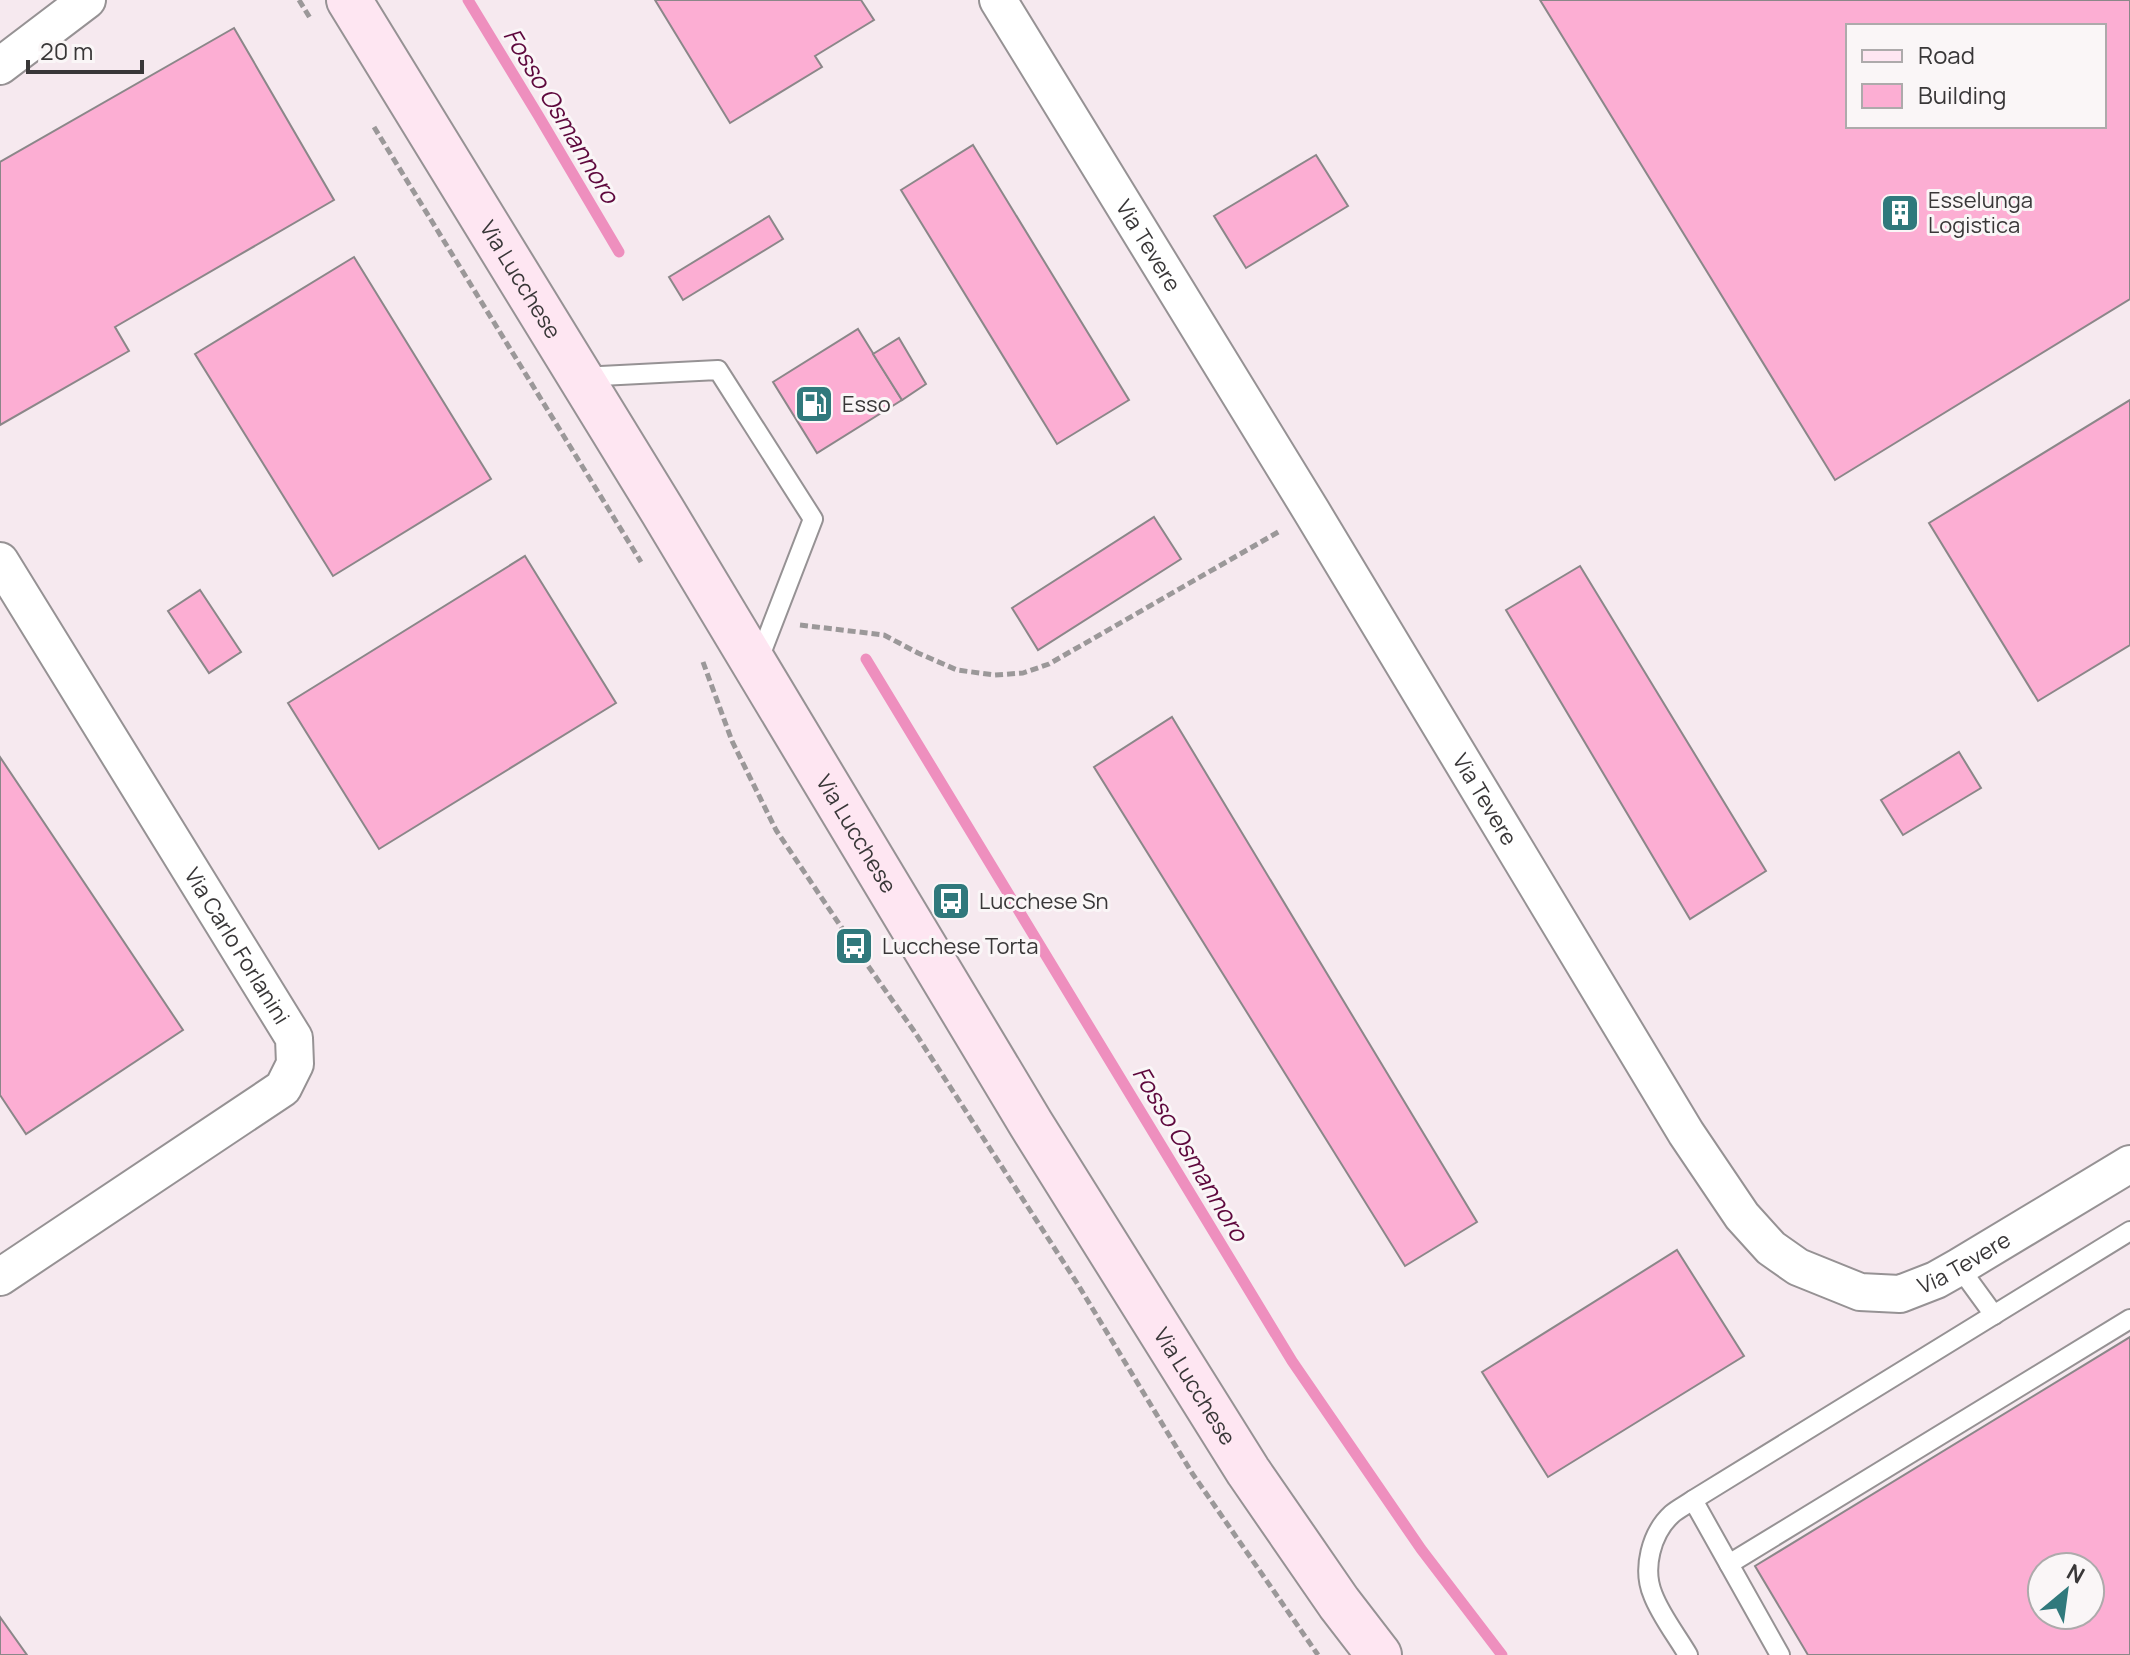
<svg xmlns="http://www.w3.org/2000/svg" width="2130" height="1655" font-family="Manrope,sans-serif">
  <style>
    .built { fill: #f6e9ef; fill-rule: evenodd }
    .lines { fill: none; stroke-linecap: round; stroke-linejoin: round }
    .stream { stroke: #ee8fbe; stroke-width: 11 }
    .building { fill: #fcaed3; stroke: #8b8789; stroke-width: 2; fill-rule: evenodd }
    .service-casing { stroke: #969294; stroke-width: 22 }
    .minor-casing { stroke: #969294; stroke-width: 40 }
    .secondary-casing { stroke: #969294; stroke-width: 48 }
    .path { stroke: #9b9899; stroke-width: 5; stroke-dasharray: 8 4; stroke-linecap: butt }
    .service { stroke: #fff; stroke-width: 18 }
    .minor { stroke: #fff; stroke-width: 36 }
    .secondary { stroke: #fee6f2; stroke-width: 44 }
    .labels { text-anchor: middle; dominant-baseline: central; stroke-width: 6; stroke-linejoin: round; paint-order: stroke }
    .poi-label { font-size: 22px; fill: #393738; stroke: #faf6f7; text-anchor: start }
    .street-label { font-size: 22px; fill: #393738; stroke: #faf6f7 }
    .water-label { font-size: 24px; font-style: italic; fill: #5e083d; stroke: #faf6f7 }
  </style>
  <rect width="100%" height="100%" fill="#faf6f7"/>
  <path class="built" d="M0 0H2130V1655H0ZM1848 26H2104V126H1848ZM2042 1567H2090V1615H2042Z"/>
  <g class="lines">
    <g class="stream">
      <polyline points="468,0 538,115 619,252"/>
      <polyline points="866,659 1292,1361 1421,1549 1502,1655"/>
    </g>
  </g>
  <g class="building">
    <polygon points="655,0 861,0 874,20 815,56 822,67 730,123"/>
    <path d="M1540 0H2130V299L1835 480ZM1848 26H2104V126H1848Z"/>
    <polygon points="234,28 334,200 115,327 129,351 0,425 0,162"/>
    <polygon points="973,145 1129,400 1057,444 901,190"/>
    <polygon points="1316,155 1348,206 1246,268 1214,216"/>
    <polygon points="769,216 783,239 683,300 669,277"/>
    <polygon points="354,257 491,479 333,576 195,354"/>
    <polygon points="858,329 902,400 817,453 773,382"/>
    <polygon points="899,338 926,384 902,400 873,354"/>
    <polygon points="2130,400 2130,645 2038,701 1929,523"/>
    <polygon points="1154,517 1181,559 1038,650 1012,608"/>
    <polygon points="525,556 616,703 379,849 288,703"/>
    <polygon points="1580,566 1766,871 1690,919 1506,610"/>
    <polygon points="200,590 241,652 209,673 168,611"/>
    <polygon points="1172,717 1477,1222 1405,1266 1094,767"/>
    <polygon points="1959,752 1981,788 1903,835 1881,800"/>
    <polygon points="0,757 183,1030 26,1134 0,1095"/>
    <polygon points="1677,1250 1744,1356 1548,1477 1482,1372"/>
    <path d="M2130 1337V1655H1808L1755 1566ZM2042 1567H2090V1615H2042Z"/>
    <polygon points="0,1617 27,1655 0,1655"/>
  </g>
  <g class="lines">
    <defs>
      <g id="service">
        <polyline points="581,377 718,370 813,519 757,664"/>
        <polyline points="1959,1267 1994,1315"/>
        <polyline points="1729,1564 2130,1319"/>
        <path d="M1688 1655C1677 1636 1661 1616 1653 1595 1642 1569 1651 1533 1672 1514 1678 1509 1686 1505 1693 1500"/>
        <polyline points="1780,1655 1693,1500 2130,1231"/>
      </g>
      <g id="minor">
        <path id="s1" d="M998 0 1312 512 1686 1133 1742 1216 1771 1248 1798 1267 1860 1292 1900 1294 1936 1280 1959 1267 2130 1164"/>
        <polyline points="0,66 87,0"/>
        <path id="s2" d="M0 561 294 1038 295 1064 283 1088 0 1277"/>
      </g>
      <g id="secondary">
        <path id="s3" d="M349 0 662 510 1031 1124 1248 1471 1339 1603 1379 1655"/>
      </g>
    </defs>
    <use href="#service" class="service-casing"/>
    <use href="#minor" class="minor-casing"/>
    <use href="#secondary" class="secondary-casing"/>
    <g class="path">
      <polyline points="299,0 310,18"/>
      <polyline points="374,127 641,562"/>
      <polyline points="800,625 884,635 918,653 957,670 995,675 1023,673 1049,664 1280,531"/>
      <polyline points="703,662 732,741 776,830 854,946 914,1031 1077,1283 1192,1473 1318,1655"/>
    </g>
    <use href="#service" class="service"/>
    <use href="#minor" class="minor"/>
    <use href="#secondary" class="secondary"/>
  </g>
  <defs>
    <symbol id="building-square" viewBox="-11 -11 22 22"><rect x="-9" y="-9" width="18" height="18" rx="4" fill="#30797c" stroke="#faf6f7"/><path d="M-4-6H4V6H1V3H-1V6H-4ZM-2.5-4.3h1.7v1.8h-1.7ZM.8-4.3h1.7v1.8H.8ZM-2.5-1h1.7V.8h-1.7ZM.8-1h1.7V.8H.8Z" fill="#fff"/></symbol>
    <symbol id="fuel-square" viewBox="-11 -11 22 22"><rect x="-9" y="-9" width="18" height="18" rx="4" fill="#30797c" stroke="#faf6f7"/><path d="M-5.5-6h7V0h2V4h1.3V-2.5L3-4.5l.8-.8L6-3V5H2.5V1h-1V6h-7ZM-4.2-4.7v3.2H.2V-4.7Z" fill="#fff"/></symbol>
    <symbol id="bus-square" viewBox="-11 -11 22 22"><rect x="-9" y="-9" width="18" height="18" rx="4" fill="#30797c" stroke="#faf6f7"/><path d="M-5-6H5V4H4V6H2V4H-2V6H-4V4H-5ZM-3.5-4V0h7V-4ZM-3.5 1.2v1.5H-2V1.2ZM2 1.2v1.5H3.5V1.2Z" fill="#fff"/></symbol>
  </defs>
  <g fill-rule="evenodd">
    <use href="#building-square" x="1878" y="191" width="44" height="44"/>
    <use href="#fuel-square" x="792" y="382" width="44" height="44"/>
    <use href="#bus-square" x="929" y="879" width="44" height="44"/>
    <use href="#bus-square" x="832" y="924" width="44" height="44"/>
  </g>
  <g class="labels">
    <g class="poi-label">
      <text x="1928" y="200">Esselunga<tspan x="1928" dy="25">Logistica</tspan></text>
      <text x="842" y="404">Esso</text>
      <text x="979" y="901">Lucchese Sn</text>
      <text x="882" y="946">Lucchese Torta</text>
    </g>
    <g class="street-label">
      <text stroke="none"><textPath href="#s1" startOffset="288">Via Tevere</textPath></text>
      <text stroke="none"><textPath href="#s3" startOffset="328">Via Lucchese</textPath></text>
      <text stroke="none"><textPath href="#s1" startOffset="936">Via Tevere</textPath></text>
      <text stroke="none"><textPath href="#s3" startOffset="976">Via Lucchese</textPath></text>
      <text stroke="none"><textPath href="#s2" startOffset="452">Via Carlo Forlanini</textPath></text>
      <text stroke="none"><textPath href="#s1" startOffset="1680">Via Tevere</textPath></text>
      <text stroke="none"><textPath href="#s3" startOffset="1624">Via Lucchese</textPath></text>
    </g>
    <g class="water-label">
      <text transform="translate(562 115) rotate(59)">Fosso Osmannoro</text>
      <text transform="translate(1191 1153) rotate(59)">Fosso Osmannoro</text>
    </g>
  </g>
  <rect x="1846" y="24" width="260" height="104" fill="#faf6f7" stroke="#adaaab" stroke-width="2"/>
  <rect x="1862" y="50" width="40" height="12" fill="#fee6f2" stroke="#adaaab" stroke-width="2"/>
  <text x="1918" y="64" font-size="24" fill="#393738">Road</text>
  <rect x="1862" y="84" width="40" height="24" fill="#fcaed3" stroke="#adaaab" stroke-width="2"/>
  <text x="1918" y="104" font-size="24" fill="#393738">Building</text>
  <g transform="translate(2066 1591) rotate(29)"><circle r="38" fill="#faf6f7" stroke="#adaaab" stroke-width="2"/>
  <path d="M0-6L14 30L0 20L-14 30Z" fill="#30797c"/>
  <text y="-12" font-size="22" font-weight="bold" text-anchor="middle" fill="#393738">N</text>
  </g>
  <path d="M28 60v12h114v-12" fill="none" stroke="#393738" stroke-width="4"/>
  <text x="40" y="60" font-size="24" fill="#393738" stroke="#faf6f7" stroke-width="6" paint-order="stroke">20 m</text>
</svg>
